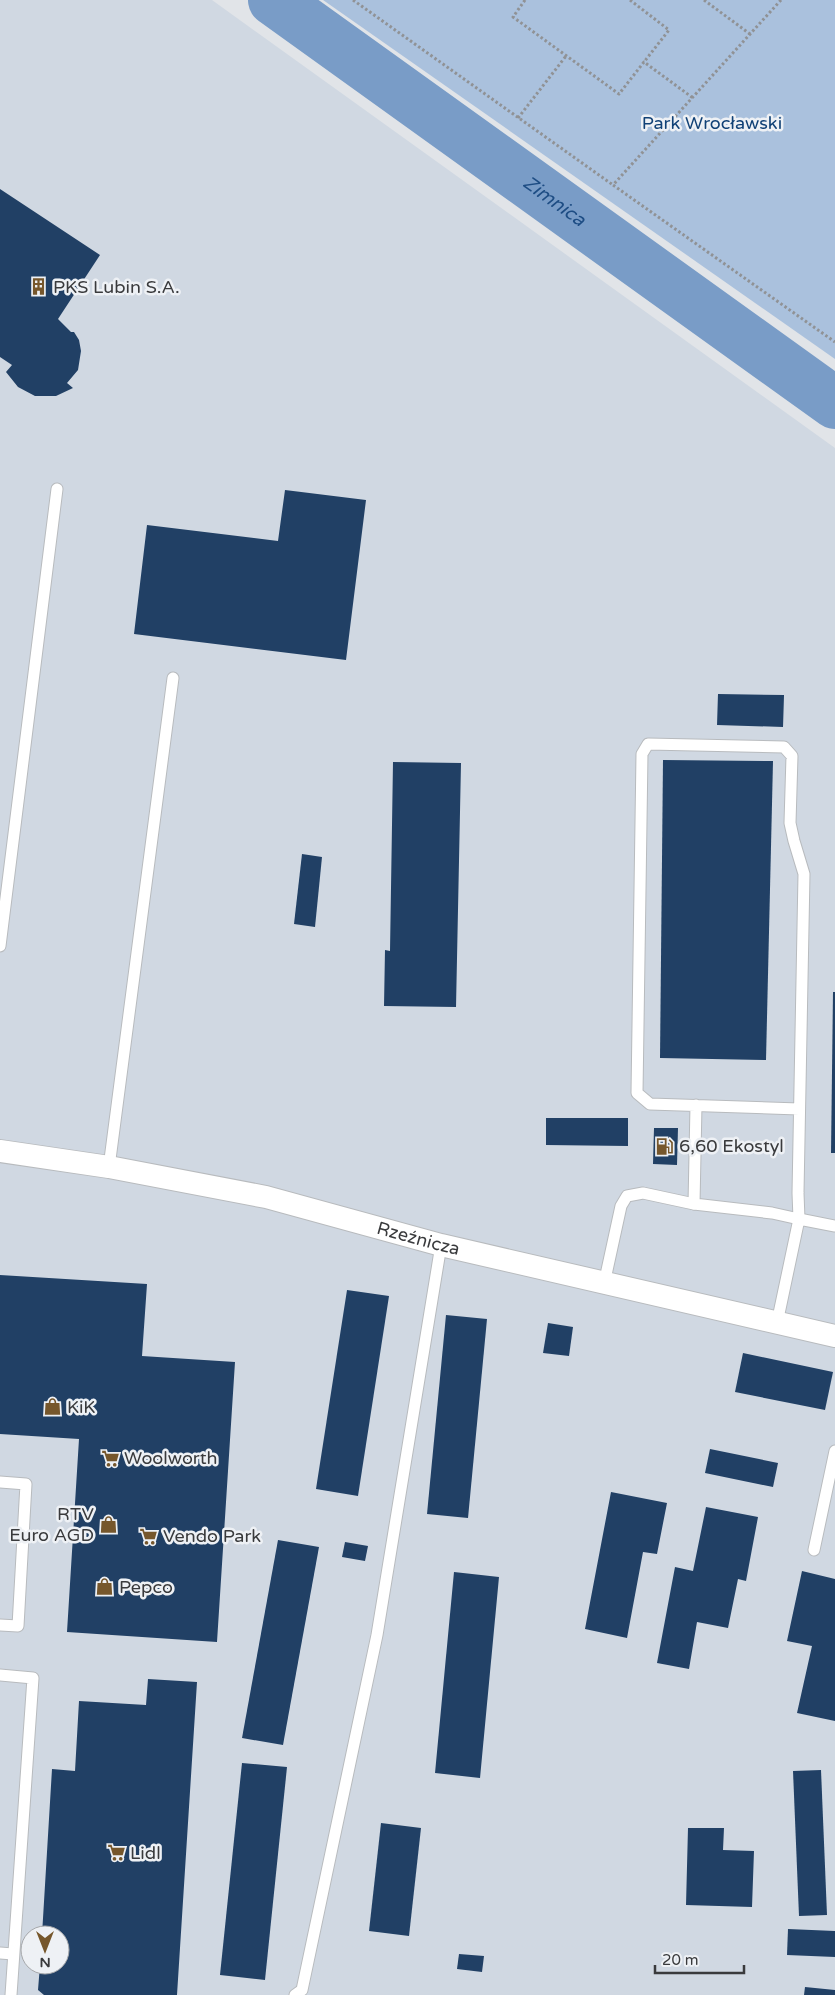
<svg xmlns="http://www.w3.org/2000/svg" width="835" height="1995" font-family="'Varela Round',sans-serif">
  <style>
    .built { fill: #d0d8e2; fill-rule: evenodd }
    .green { fill: #aac1dd }
    .lines { fill: none; stroke-linecap: round; stroke-linejoin: round }
    .river { stroke: #799cc7; stroke-width: 52 }
    .building { fill: #214065 }
    .service-casing { stroke: #b8bbbe; stroke-width: 13 }
    .minor-casing { stroke: #b8bbbe; stroke-width: 24 }
    .path { stroke: #909295; stroke-width: 3; stroke-dasharray: 2.5 2.5; stroke-linecap: butt }
    .service { stroke: #fff; stroke-width: 11 }
    .minor { stroke: #fff; stroke-width: 22 }
    .labels { text-anchor: middle; dominant-baseline: central; stroke-width: 5; stroke-linejoin: round; paint-order: stroke }
    .park-label { font-size: 18px; fill: #104176; stroke: #eef1f5 }
    .poi-label { font-size: 18px; fill: #393a3c; stroke: #eef1f5; text-anchor: start }
    .street-label { font-size: 18px; fill: #393a3c; stroke: #eef1f5 }
    .water-label { font-size: 19px; font-style: italic; fill: #1e4d84; stroke: #eef1f5 }
  </style>
  <rect width="100%" height="100%" fill="#e1e4e8"/>
  <path class="built" d="M0 0H212L835 448V1995H0ZM30 1935H60V1965H30Z"/>
  <polygon class="green" points="323,0 835,0 835,359"/>
  <g class="lines">
    <path class="river" id="s1" d="M274 0 835 403"/>
  </g>
  <g class="building">
    <polygon points="0,189 100,255 58,319 71,332 74,332 79,340 81,351 78,370 67,383 73,388 56,396 35,396 18,387 6,372 12,365 0,357"/>
    <polygon points="285,490 366,500 346,660 134,634 147,525 278,541"/>
    <polygon points="718,694 784,695 783,727 717,725"/>
    <polygon points="663,760 773,761 766,1060 660,1058"/>
    <polygon points="393,762 461,763 456,1007 384,1006 385,950 390,951"/>
    <polygon points="302,854 322,857 315,927 294,924"/>
    <polygon points="833,992 835,992 835,1153 831,1153"/>
    <polygon points="546,1118 628,1118 628,1146 546,1145"/>
    <polygon points="654,1128 678,1128 677,1165 653,1164"/>
    <polygon points="0,1275 147,1284 142,1356 235,1362 217,1642 67,1632 79,1439 0,1434"/>
    <polygon points="347,1290 389,1296 358,1496 316,1489"/>
    <polygon points="446,1315 487,1319 468,1518 427,1514"/>
    <polygon points="548,1323 573,1327 569,1356 543,1353"/>
    <polygon points="743,1353 833,1372 825,1410 735,1392"/>
    <polygon points="710,1449 778,1463 773,1487 705,1473"/>
    <polygon points="611,1492 667,1503 657,1554 643,1552 627,1638 585,1629"/>
    <polygon points="706,1507 758,1517 746,1581 738,1579 728,1628 697,1622 689,1669 657,1663 675,1567 693,1571"/>
    <polygon points="278,1540 319,1547 283,1745 242,1738"/>
    <polygon points="345,1542 368,1546 365,1561 342,1557"/>
    <polygon points="802,1571 835,1579 835,1721 797,1713 812,1646 787,1641"/>
    <polygon points="454,1572 499,1577 480,1778 435,1773"/>
    <polygon points="148,1679 197,1682 177,1995 44,1995 38,1990 40,1965 60,1965 60,1935 42,1935 52,1769 75,1771 79,1701 146,1705"/>
    <polygon points="242,1763 287,1767 265,1980 220,1975"/>
    <polygon points="821,1770 827,1915 799,1916 793,1771"/>
    <polygon points="381,1823 421,1828 409,1936 369,1931"/>
    <polygon points="688,1828 724,1828 723,1850 754,1851 752,1907 686,1905"/>
    <polygon points="788,1929 835,1931 835,1957 787,1955"/>
    <polygon points="459,1954 484,1956 482,1972 457,1969"/>
    <polygon points="805,1987 835,1990 835,1995 804,1995"/>
  </g>
  <g class="lines">
    <defs>
      <g id="service">
        <polyline points="0,946 57,489"/>
        <polyline points="696,1105 694,1204 772,1213 799,1219 798,1193 804,874 794,841 790,823 792,756 784,747 648,744 642,754 637,1093 650,1104 799,1109"/>
        <polyline points="109,1167 173,678"/>
        <polyline points="604,1284 621,1206 627,1196 643,1193 694,1204"/>
        <polyline points="777,1323 799,1219 835,1226"/>
        <polyline points="0,1482 26,1484 18,1626 0,1625"/>
        <polyline points="814,1550 835,1451"/>
        <polyline points="0,1675 33,1678 11,1995"/>
        <polyline points="0,1953 13,1954"/>
        <polyline points="295,1995 302,1990 377,1635 441,1245"/>
      </g>
      <g id="minor">
        <path id="s2" d="M0 1151 109 1167 266 1197 441 1245 835 1336"/>
      </g>
    </defs>
    <use href="#service" class="service-casing"/>
    <use href="#minor" class="minor-casing"/>
    <g class="path">
      <polyline points="353,0 613,185"/>
      <polyline points="525,0 513,17 619,94 644,62 693,98"/>
      <polyline points="630,0 669,30 644,62"/>
      <polyline points="704,0 750,34"/>
      <polyline points="781,0 613,185 835,342"/>
      <polyline points="518,118 566,56"/>
    </g>
    <use href="#service" class="service"/>
    <use href="#minor" class="minor"/>
  </g>
  <defs>
    <symbol id="building-bare" viewBox="-9 -9 18 18"><path d="M-4-6H4V6H1V3H-1V6H-4ZM-2.5-4.3h1.7v1.8h-1.7ZM.8-4.3h1.7v1.8H.8ZM-2.5-1h1.7V.8h-1.7ZM.8-1h1.7V.8H.8Z" fill="#76572c" stroke="#eef1f5" stroke-width="2.5" paint-order="stroke"/></symbol>
    <symbol id="fuel-bare" viewBox="-9 -9 18 18"><path d="M-5.5-6h7V0h2V4h1.3V-2.5L3-4.5l.8-.8L6-3V5H2.5V1h-1V6h-7ZM-4.2-4.7v3.2H.2V-4.7Z" fill="#76572c" stroke="#eef1f5" stroke-width="2.5" paint-order="stroke"/></symbol>
    <symbol id="shop-bare" viewBox="-9 -9 18 18"><path d="M-5-2.5h2.3a2.7 3.5 0 0 1 5.4 0H5L5.5 6h-11ZM-1.5-2.5h3a1.5 2.3 0 0 0-3 0Z" fill="#76572c" stroke="#eef1f5" stroke-width="2.5" paint-order="stroke"/></symbol>
    <symbol id="supermarket-bare" viewBox="-9 -9 18 18"><path d="M-6-5.5h2.5l.6 2H6L4.5 2H-2.5L-4.4-4H-6ZM-1.5 3.2a1.3 1.3 0 1 0 .1 0ZM3 3.2a1.3 1.3 0 1 0 .1 0Z" fill="#76572c" stroke="#eef1f5" stroke-width="2.5" paint-order="stroke"/></symbol>
  </defs>
  <g fill-rule="evenodd">
    <use href="#building-bare" x="26" y="274" width="25" height="25"/>
    <use href="#fuel-bare" x="652" y="1134" width="25" height="25"/>
    <use href="#shop-bare" x="40" y="1394" width="25" height="25"/>
    <use href="#supermarket-bare" x="98" y="1446" width="25" height="25"/>
    <use href="#shop-bare" x="96" y="1512" width="25" height="25"/>
    <use href="#supermarket-bare" x="136" y="1524" width="25" height="25"/>
    <use href="#shop-bare" x="92" y="1574" width="25" height="25"/>
    <use href="#supermarket-bare" x="104" y="1840" width="25" height="25"/>
  </g>
  <g class="labels">
    <g class="park-label">
      <text x="712" y="123">Park Wrocławski</text>
    </g>
    <g class="poi-label">
      <text x="53" y="287">PKS Lubin S.A.</text>
      <text x="679" y="1146">6,60 Ekostyl</text>
      <text x="67" y="1407">KiK</text>
      <text x="124" y="1458">Woolworth</text>
      <text x="94" y="1514" text-anchor="end">RTV<tspan x="94" dy="21">Euro AGD</tspan></text>
      <text x="163" y="1536">Vendo Park</text>
      <text x="119" y="1587">Pepco</text>
      <text x="130" y="1853">Lidl</text>
    </g>
    <g class="street-label">
      <text stroke="none"><textPath href="#s2" startOffset="428">Rzeźnicza</textPath></text>
    </g>
    <g class="water-label">
      <text stroke="none"><textPath href="#s1" startOffset="345">Zimnica</textPath></text>
    </g>
  </g>
  <g transform="translate(45 1950) rotate(180)"><circle r="24" fill="#eef1f5" stroke="#a6a8ab"/>
  <path d="M0-4L9 19L0 12L-9 19Z" fill="#76572c"/>
  <text y="-8" font-size="14" font-weight="bold" text-anchor="middle" fill="#393a3c">N</text>
  </g>
  <path d="M655 1965v8h89v-8" fill="none" stroke="#393a3c" stroke-width="2.5"/>
  <text x="662" y="1965" font-size="15" fill="#393a3c" stroke="#eef1f5" stroke-width="4" paint-order="stroke">20 m</text>
</svg>
